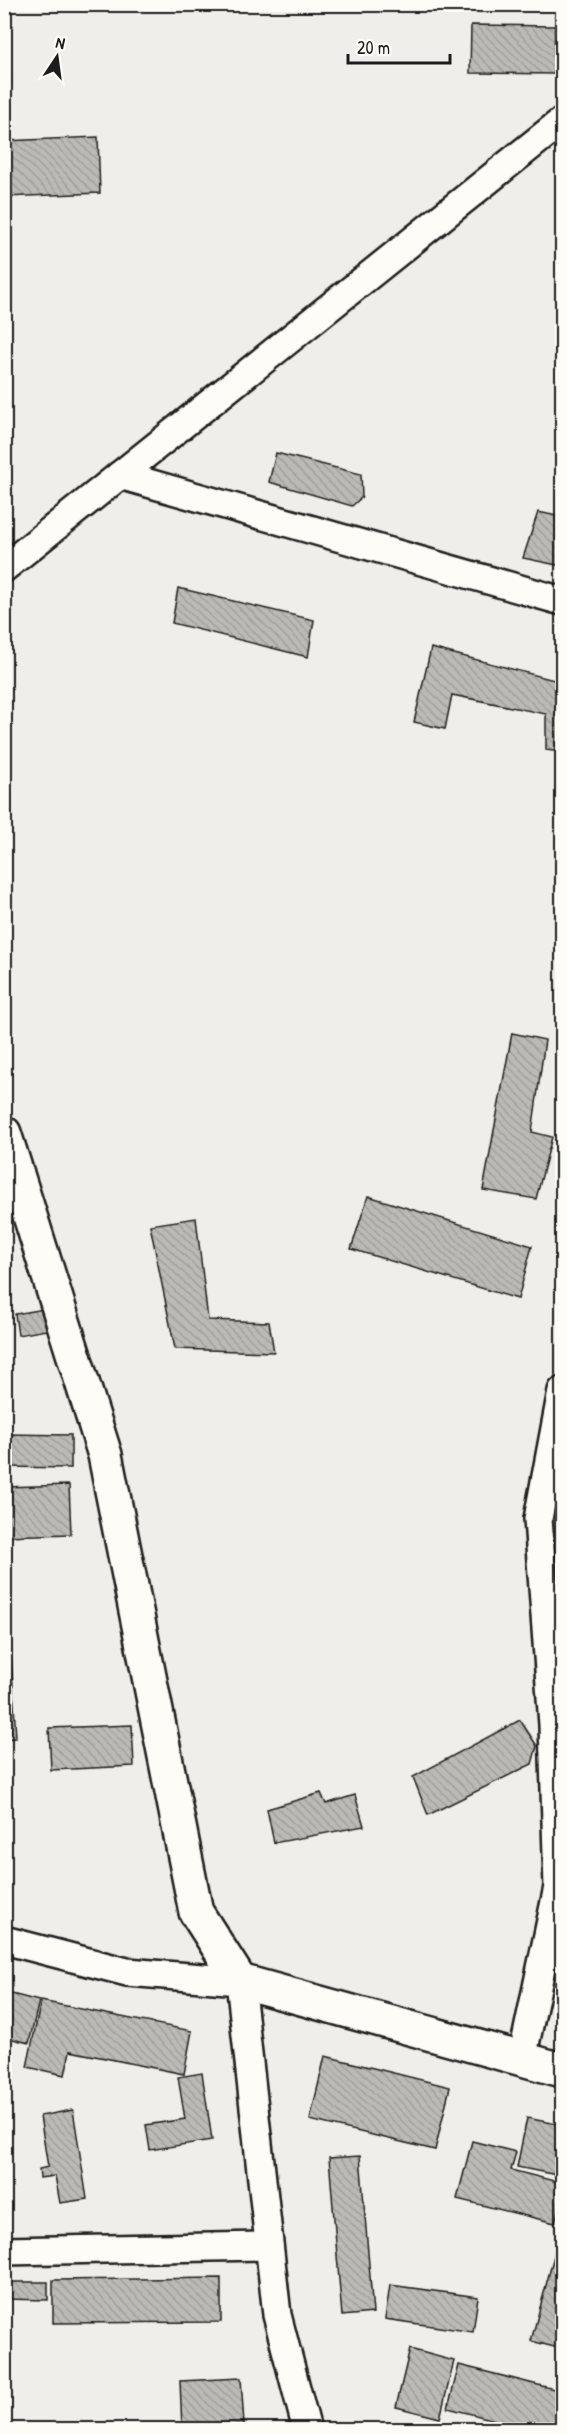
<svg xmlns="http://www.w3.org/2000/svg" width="567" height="2434" font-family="'Patrick Hand',sans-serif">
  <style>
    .building { fill: url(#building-back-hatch); stroke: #1c1c1c; stroke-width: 1.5 }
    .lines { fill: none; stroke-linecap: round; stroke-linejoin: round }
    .minor-casing { stroke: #1c1c1c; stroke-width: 32 }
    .tertiary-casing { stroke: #1c1c1c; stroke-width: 38 }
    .minor { stroke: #fdfcf7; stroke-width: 27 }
    .tertiary { stroke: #fdfcf7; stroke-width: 33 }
  </style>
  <defs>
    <pattern id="building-back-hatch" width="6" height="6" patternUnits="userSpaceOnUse" patternTransform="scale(1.5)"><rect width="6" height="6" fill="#bbbab6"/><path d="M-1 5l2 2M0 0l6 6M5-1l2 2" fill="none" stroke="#a09f9c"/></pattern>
  </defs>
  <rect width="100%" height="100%" fill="#f0eeea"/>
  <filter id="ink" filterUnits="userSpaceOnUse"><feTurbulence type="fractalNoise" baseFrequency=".0167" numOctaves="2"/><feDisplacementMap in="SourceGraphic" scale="12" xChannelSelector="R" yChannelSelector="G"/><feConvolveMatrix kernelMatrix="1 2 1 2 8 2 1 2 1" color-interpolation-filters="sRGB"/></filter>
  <g filter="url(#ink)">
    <g class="building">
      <polygon points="471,25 555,26 554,74 470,73"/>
      <polygon points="4,31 9,31 11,83 4,84"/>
      <polygon points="98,137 100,193 4,197 4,141"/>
      <polygon points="276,453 361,474 362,497 352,506 269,482"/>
      <polygon points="538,512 562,517 562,566 523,558"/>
      <polygon points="178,588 314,620 308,657 172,623"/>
      <polygon points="431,648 562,682 562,752 546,750 546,714 452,695 445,729 414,722"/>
      <polygon points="512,1033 545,1040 532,1132 552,1137 536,1199 483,1190"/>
      <polygon points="368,1196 532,1246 518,1299 351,1249"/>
      <polygon points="196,1218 208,1320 269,1322 274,1352 175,1349 150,1225"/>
      <polygon points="44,1309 47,1330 18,1335 15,1314"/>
      <polygon points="4,1434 71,1435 71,1468 4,1467"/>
      <polygon points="69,1485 71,1534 4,1536 4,1487"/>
      <polygon points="4,1638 10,1638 16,1738 4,1739"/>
      <polygon points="520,1720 537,1746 532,1764 428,1815 413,1777"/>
      <polygon points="132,1725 134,1766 51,1770 49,1728"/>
      <polygon points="321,1793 326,1804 355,1795 364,1826 274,1843 267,1809"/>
      <polygon points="4,1992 39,2001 29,2043 4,2037"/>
      <polygon points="41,2001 192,2031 184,2074 70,2051 65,2075 27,2067"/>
      <polygon points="325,2056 450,2087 435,2150 310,2120"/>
      <polygon points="202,2073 212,2140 150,2150 146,2125 185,2119 178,2077"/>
      <polygon points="73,2110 87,2199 60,2203 55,2176 40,2178 39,2169 48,2167 40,2116"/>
      <polygon points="527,2118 562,2125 562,2176 517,2167"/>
      <polygon points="472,2141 516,2152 511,2170 562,2183 562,2194 555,2223 457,2199"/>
      <polygon points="360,2156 373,2313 342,2316 329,2158"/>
      <polygon points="562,2226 562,2349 531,2341"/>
      <polygon points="221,2278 221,2322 53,2323 53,2280"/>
      <polygon points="4,2282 48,2282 48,2300 4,2299"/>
      <polygon points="390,2285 478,2297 473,2332 385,2319"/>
      <polygon points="410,2349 454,2361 440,2418 396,2407"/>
      <polygon points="459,2365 562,2391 562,2430 534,2430 448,2408"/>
      <polygon points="241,2378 244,2425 182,2429 180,2381"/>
    </g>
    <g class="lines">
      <defs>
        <g id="minor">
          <polyline points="120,475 562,601"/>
          <polyline points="4,568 562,121"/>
          <polyline points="4,1940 127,1972 240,1981 277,2315 307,2430"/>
          <polyline points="522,2059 558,1887 553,1725 538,1519 562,1391"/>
          <polyline points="4,2251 269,2246"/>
        </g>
        <polyline id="tertiary" points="4,1133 105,1455 196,1912 240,1981 562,2070"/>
      </defs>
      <use href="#minor" class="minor-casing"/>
      <use href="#tertiary" class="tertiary-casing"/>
      <use href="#minor" class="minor"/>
      <use href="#tertiary" class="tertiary"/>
    </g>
  </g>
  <rect width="567" height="2434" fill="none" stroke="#fdfcf7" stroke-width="24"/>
  <rect x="12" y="12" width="543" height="2410" fill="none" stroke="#1c1c1c" stroke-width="2" filter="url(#ink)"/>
  <g transform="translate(57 57) rotate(13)" stroke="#fdfcf7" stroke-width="4.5" paint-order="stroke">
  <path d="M0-4.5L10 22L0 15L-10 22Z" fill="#1c1c1c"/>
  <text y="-9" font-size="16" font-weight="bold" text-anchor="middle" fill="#1c1c1c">N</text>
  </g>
  <path d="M348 54v9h102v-9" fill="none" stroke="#1c1c1c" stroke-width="3"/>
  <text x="357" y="54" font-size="18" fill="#1c1c1c" stroke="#fdfcf7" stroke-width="4.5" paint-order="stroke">20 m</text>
</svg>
